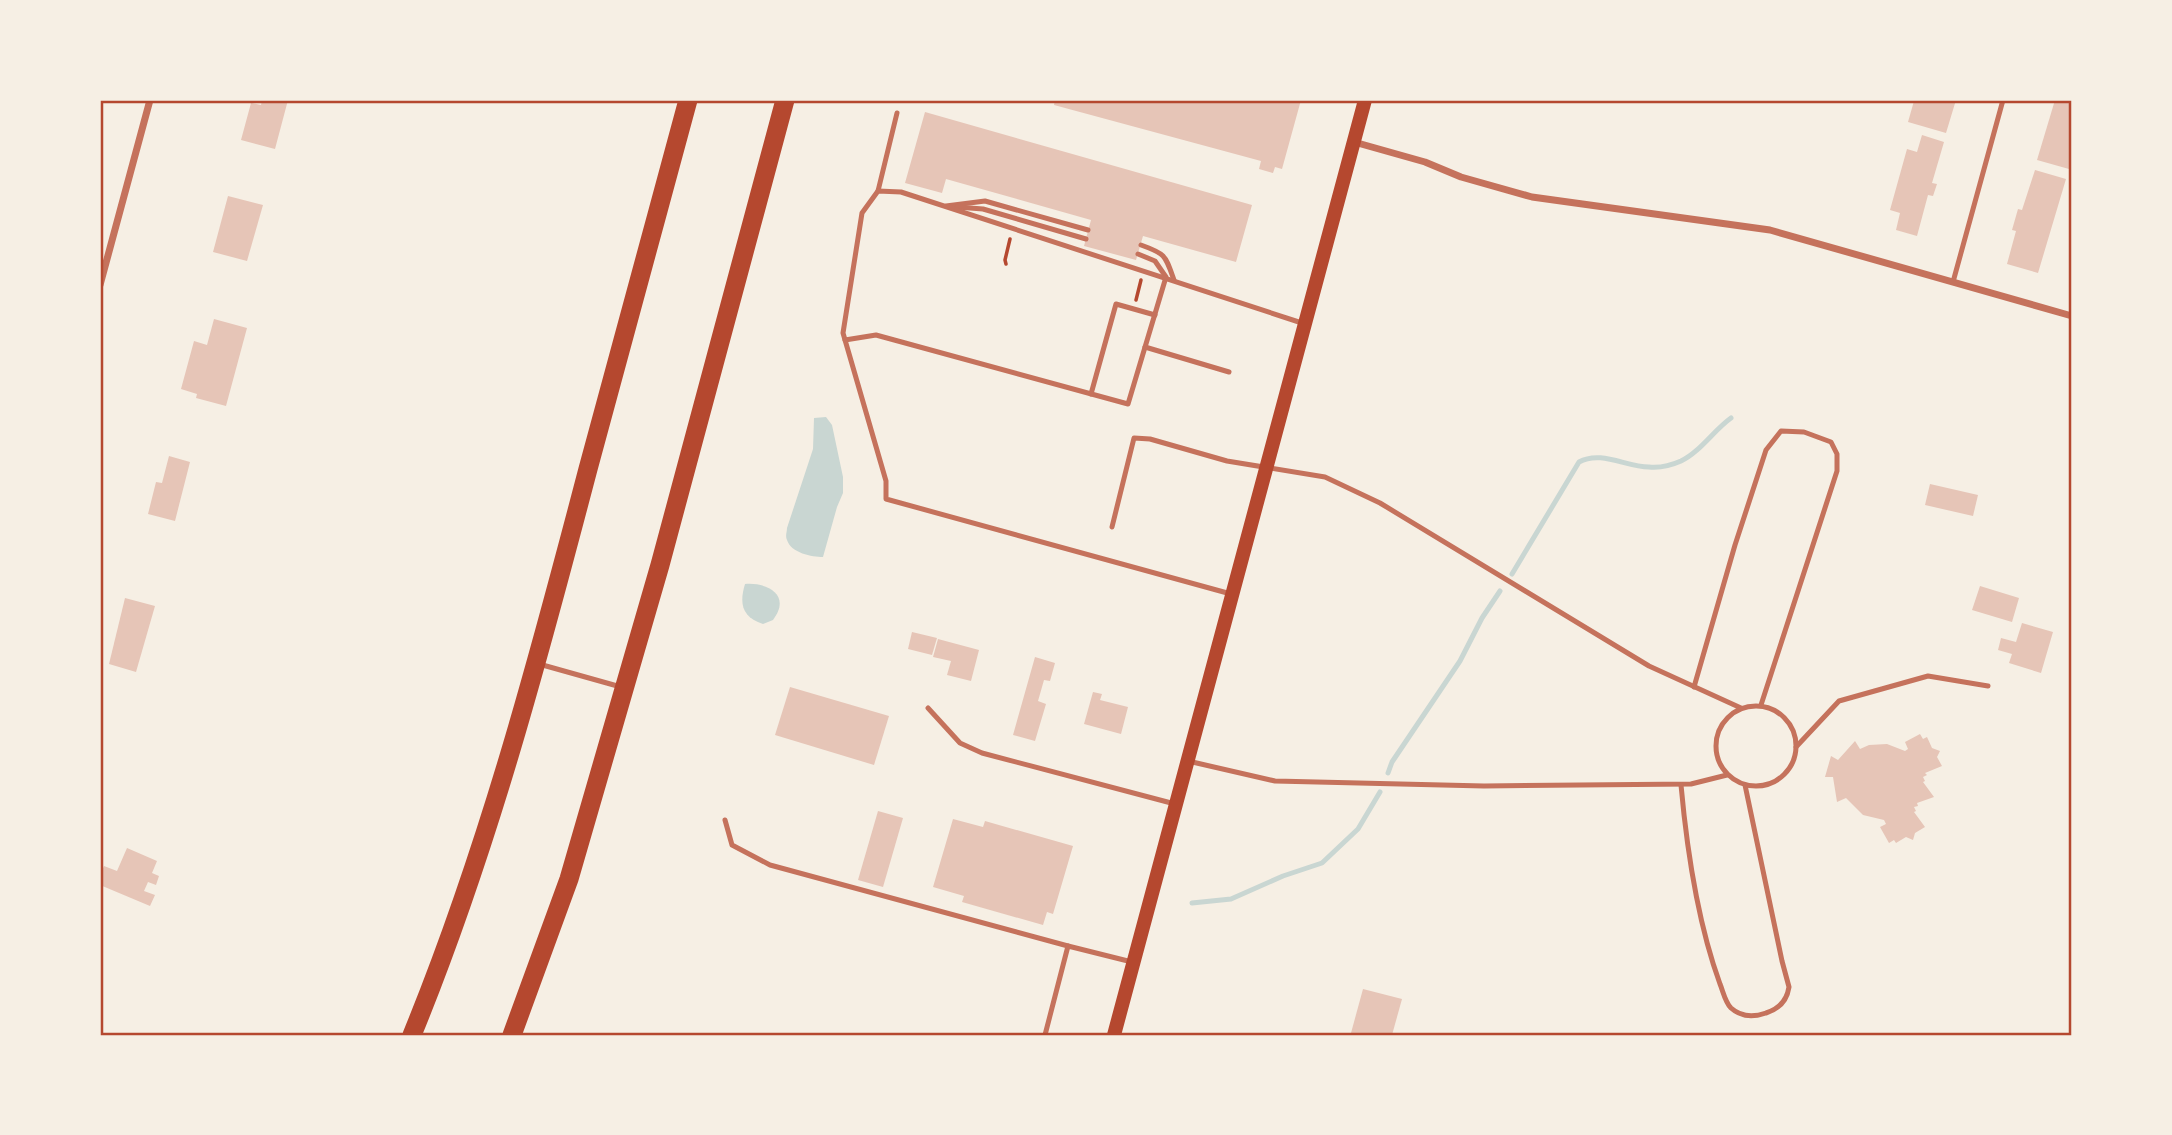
<svg xmlns="http://www.w3.org/2000/svg" width="2172" height="1135" font-family="'Roboto Serif',serif">
  <style>
    .water { fill: #c9d6d2 }
    .lines { fill: none; stroke-linecap: round; stroke-linejoin: round }
    .stream { stroke: #c9d6d2; stroke-width: 5 }
    .building { fill: #e6c5b7 }
    .path { stroke: #b5482f; stroke-width: 3.5 }
    .service { stroke: #c5725c; stroke-width: 5 }
    .minor { stroke: #c5725c; stroke-width: 7 }
    .secondary { stroke: #b5482f; stroke-width: 14 }
    .motorway { stroke: #b5482f; stroke-width: 19 }
    .neatline { fill: none; stroke: #b5482f; stroke-width: 2.5 }
  </style>
  <rect width="100%" height="100%" fill="#f6efe4"/>
  <g class="water">
    <path d="M826 417 832 425 843 477V493L837 507 823 557C812 557 791 553 787 540 785 536 787 532 787 528L813 449 814 418Z"/>
    <path d="M745 584C767 582 792 595 773 620L763 624C742 617 739 604 745 584Z"/>
  </g>
  <g class="lines">
    <g class="stream">
      <path d="M1512 574 1579 462C1601 450 1626 467 1649 467 1659 468 1672 465 1681 461 1700 452 1714 430 1731 418"/>
      <polyline points="1388,773 1392,762 1460,661 1482,618 1500,591"/>
      <polyline points="1192,903 1231,899 1283,876 1322,863 1358,829 1380,792"/>
    </g>
  </g>
  <g class="building">
    <polygon points="262,100 288,100 275,149 241,140 251,103 261,105"/>
    <polygon points="1055,100 1301,100 1282,169 1275,167 1273,173 1259,169 1261,161 1054,105"/>
    <polygon points="1921,100 1956,100 1946,133 1908,122 1914,101 1920,103"/>
    <polygon points="2055,100 2072,100 2072,157 2069,169 2037,160"/>
    <polygon points="925,112 1252,205 1236,262 1143,236 1136,260 1084,246 1091,220 946,179 942,193 905,183"/>
    <polygon points="1922,135 1944,142 1932,183 1937,184 1933,196 1928,195 1917,236 1896,230 1900,213 1890,210 1907,149 1917,152"/>
    <polygon points="2035,170 2066,179 2038,273 2007,264 2016,231 2012,230 2018,209 2022,210"/>
    <polygon points="228,196 263,205 247,261 213,252"/>
    <polygon points="214,319 247,328 226,406 196,398 197,394 181,389 194,341 207,345"/>
    <polygon points="169,456 190,462 175,521 148,514 156,482 162,483"/>
    <polygon points="1930,484 1978,495 1973,516 1925,505"/>
    <polygon points="1980,586 2019,598 2012,622 1972,610"/>
    <polygon points="125,598 155,606 136,672 109,664"/>
    <polygon points="2022,623 2053,632 2041,673 2009,663 2012,654 1998,650 2001,638 2016,642"/>
    <polygon points="912,632 937,638 932,655 908,649"/>
    <polygon points="938,639 979,650 971,681 947,675 951,661 933,657"/>
    <polygon points="1035,657 1055,663 1050,681 1044,680 1038,701 1046,704 1035,741 1013,735"/>
    <polygon points="790,687 889,716 874,765 775,735"/>
    <polygon points="1093,692 1102,694 1100,700 1128,707 1121,734 1084,724"/>
    <polygon points="1920,734 1923,739 1927,737 1932,748 1940,751 1937,757 1942,766 1925,773 1927,775 1923,777 1925,781 1923,782 1934,797 1917,803 1918,806 1914,807 1916,811 1914,812 1925,827 1915,833 1913,840 1906,837 1896,843 1894,840 1889,843 1880,827 1886,824 1884,820 1863,815 1846,798 1837,802 1833,777 1825,777 1831,756 1838,760 1855,741 1860,749 1869,745 1887,744 1905,751 1908,749 1905,742"/>
    <polygon points="878,811 903,818 883,887 858,880"/>
    <polygon points="953,819 983,827 985,821 1073,846 1053,914 1047,912 1043,925 962,902 964,896 933,887"/>
    <polygon points="127,848 157,861 152,873 159,876 156,885 148,882 144,891 155,895 150,906 100,885 100,875 104,866 117,871"/>
    <polygon points="1363,989 1402,999 1392,1035 1360,1035 1351,1033"/>
  </g>
  <g class="lines">
    <g class="path">
      <polyline points="1006,264 1005,260 1010,239"/>
      <polyline points="1136,300 1141,280"/>
    </g>
    <g class="service">
      <polyline points="878,191 897,113"/>
      <polyline points="946,206 985,201 1088,230"/>
      <polyline points="957,207 983,209 1086,239"/>
      <path d="M1141 245C1166 254 1165 255 1174 280"/>
      <polyline points="1953,282 2003,100"/>
      <polyline points="845,340 876,335 1128,404 1166,277 1155,261 1138,254"/>
      <polyline points="1145,347 1229,372"/>
      <polyline points="1091,394 1116,304 1155,315"/>
      <polyline points="1112,527 1134,438 1150,439 1227,461 1325,477 1380,503 1649,666 1741,708"/>
      <polyline points="1231,594 886,499 886,481 843,333 862,213 878,191 901,192 1305,324"/>
      <polyline points="539,664 621,687"/>
      <polyline points="1694,687 1735,545 1766,450 1781,431 1804,432 1831,442 1837,454 1837,471 1761,705"/>
      <circle cx="1756" cy="746" r="40"/>
      <polyline points="928,708 960,743 982,753 1175,804"/>
      <polyline points="1796,747 1839,701 1928,676 1988,686"/>
      <polyline points="1188,761 1275,781 1484,786 1691,784 1727,775"/>
      <path d="M1681 785C1687 851 1697 921 1720 984 1723 991 1725 1002 1731 1008 1741 1017 1754 1017 1766 1013 1779 1009 1787 1000 1789 987L1782 961 1745 785"/>
      <polyline points="725,820 732,845 770,865 1068,946"/>
      <polyline points="1045,1035 1068,946 1132,962"/>
    </g>
    <g class="minor">
      <polyline points="1354,142 1425,162 1461,177 1532,197 1770,230 2072,316"/>
      <polyline points="100,285 150,100"/>
    </g>
    <polyline class="secondary" points="1114,1035 1365,100"/>
    <g class="motorway">
      <path d="M412 1035C487 852 538 660 588 469 621 345 655 223 688 100"/>
      <polyline points="512,1035 569,879 660,565 785,100"/>
    </g>
  </g>
  <rect width="2172" height="1135" fill="none" stroke="#f6efe4" stroke-width="203"/>
  <rect x="102" y="102" width="1968" height="932" class="neatline"/>
</svg>
